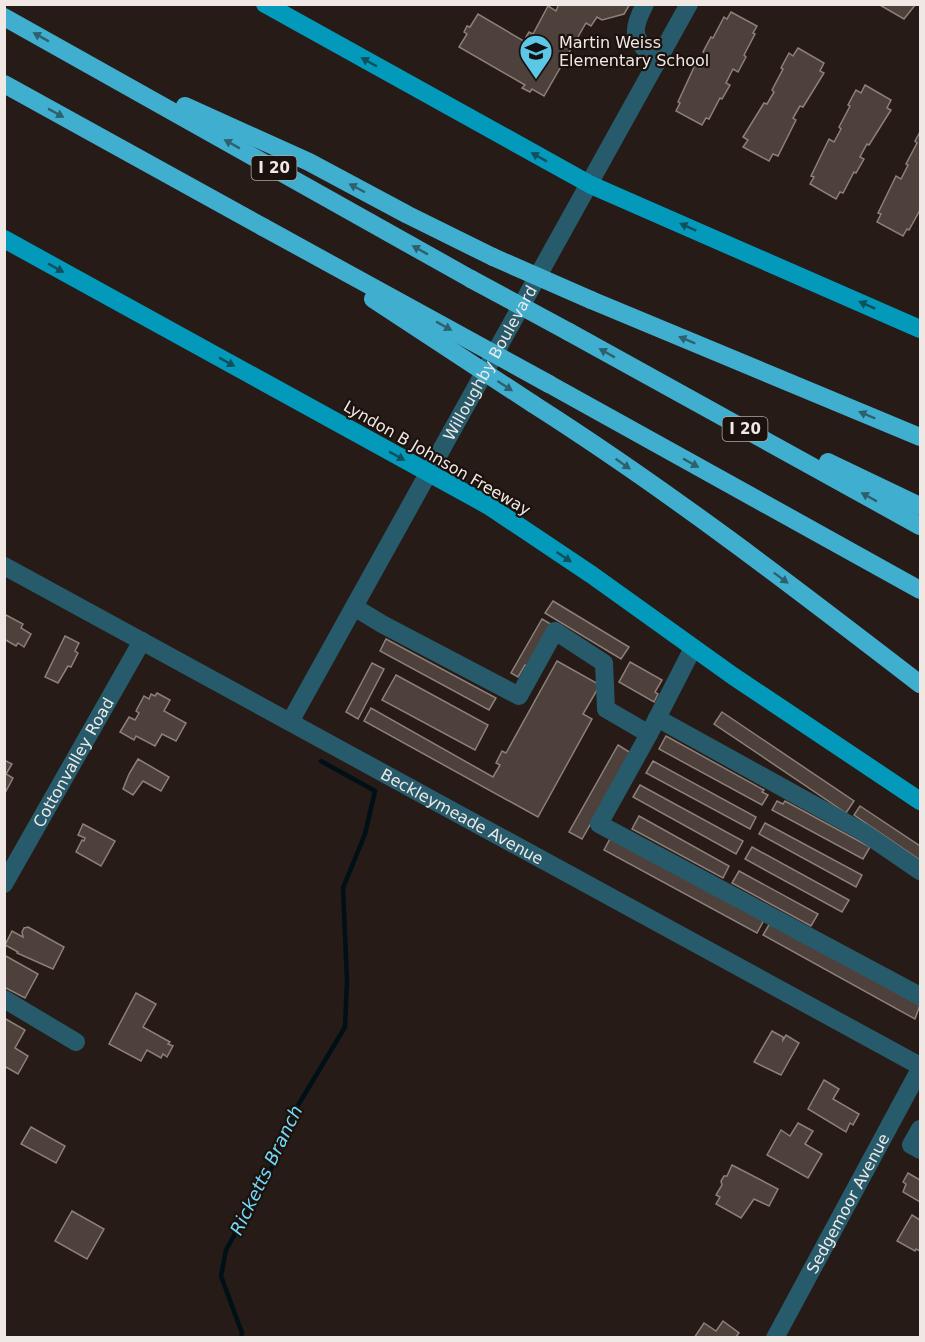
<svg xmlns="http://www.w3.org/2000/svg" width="925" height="1342" font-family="'DejaVu Sans',sans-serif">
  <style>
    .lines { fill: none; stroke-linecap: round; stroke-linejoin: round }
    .stream { stroke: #001017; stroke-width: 4.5 }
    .building { fill: #4e413c; stroke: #8d7f79; stroke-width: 1.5 }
    .minor { stroke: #275b6c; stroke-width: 18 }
    .major { stroke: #0299bb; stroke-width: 18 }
    .highway { stroke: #3faecf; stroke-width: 18 }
    .highway-bridge { stroke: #3faecf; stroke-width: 18 }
    .oneway { fill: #2e606e }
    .oneway2 { fill: #104f5b }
    .labels { text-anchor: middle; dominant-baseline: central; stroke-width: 4.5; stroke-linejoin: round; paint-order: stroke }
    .shield { fill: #1c120d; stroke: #b0a8a4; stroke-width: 1.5 }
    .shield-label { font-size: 15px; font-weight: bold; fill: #f0e8e5 }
    .poi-label { font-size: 16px; fill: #f0e8e5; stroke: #1c120d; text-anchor: start }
    .street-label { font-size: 16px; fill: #f0e8e5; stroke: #1c120d }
    .water-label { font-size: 18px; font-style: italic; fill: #72d9fa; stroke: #1c120d }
  </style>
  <rect width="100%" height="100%" fill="#261b16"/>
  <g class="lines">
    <polyline class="stream" points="241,1338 242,1333 221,1276 226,1250 272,1167 282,1132 345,1027 347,981 343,888 365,834 375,791 321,761"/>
  </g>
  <g class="building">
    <polygon points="559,4 630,4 624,14 602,20 597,17 591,26 586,23 544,96 532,89 530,92 522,88 525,85 459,47 467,34 464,32 467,26 470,27 478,14 527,43 529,39 526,37 529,32 533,34 548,6 556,11"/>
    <polygon points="878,4 916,4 904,19"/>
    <polygon points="731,12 757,26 753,33 755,34 744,55 746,57 738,72 733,69 726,83 730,85 722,99 720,98 709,119 706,118 702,125 676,111 680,103 678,102 695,65 700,68 707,54 703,52 711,37 713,38 724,17 727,19"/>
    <polygon points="798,48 824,63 820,71 824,73 803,107 800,106 793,118 796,120 778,156 773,154 769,161 743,147 748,140 743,137 764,103 767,104 774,92 772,90 783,69 781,68 789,53 793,56"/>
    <polygon points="865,85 891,100 887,108 891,110 869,145 867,144 860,157 864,159 856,173 854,172 843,193 840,192 836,199 810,184 814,177 811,176 829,139 834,142 841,129 839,127 850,106 848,105 856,90 861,93"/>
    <polygon points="920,132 920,210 909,230 907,229 903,236 877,222 881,214 878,213 896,176 901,179 908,165 906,164 917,143 915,141"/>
    <polygon points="553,601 629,647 621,659 545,613"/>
    <polygon points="6,615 23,624 21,628 31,634 24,647 18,643 16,646 4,639 4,618"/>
    <polygon points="542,619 554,626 530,668 525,665 518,677 511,673"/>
    <polygon points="65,636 79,643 75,651 78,653 71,667 68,666 58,683 45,677"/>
    <polygon points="386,639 496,698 489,710 380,651"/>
    <polygon points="557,661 600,685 583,714 592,719 538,817 364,721 371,708 493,777 500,765 496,763 502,751 506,753"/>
    <polygon points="630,662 662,680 655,692 658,694 654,702 619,682"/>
    <polygon points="372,663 384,669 358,719 346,712"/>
    <polygon points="396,675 488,725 475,750 382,700"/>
    <polygon points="157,693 170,700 164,711 186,723 176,741 162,734 155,746 136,736 134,740 120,732 129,717 135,720 139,713 136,711 144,696 149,699 151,694 155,696"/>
    <polygon points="722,712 854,801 846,813 714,724"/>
    <polygon points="666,736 764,790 762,792 768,795 762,805 659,749"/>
    <polygon points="618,745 631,753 582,839 569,832"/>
    <polygon points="138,759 169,777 161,791 143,781 133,795 123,789 129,774"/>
    <polygon points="4,760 12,764 6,774 13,778 5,793"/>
    <polygon points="653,761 756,817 750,829 646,773"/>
    <polygon points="640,785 743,841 736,854 633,797"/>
    <polygon points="777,801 783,804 785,801 870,847 863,859 772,810"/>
    <polygon points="860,806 920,846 920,860 854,815"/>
    <polygon points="639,816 729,866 723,878 632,829"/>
    <polygon points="765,823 862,875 856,887 759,834"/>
    <polygon points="83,824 115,841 101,866 76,852 82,840 84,841 85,838 78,835"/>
    <polygon points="611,837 764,920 757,933 604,850"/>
    <polygon points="752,847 849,900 842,912 745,859"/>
    <polygon points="739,871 818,914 811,926 732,883"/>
    <polygon points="770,923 920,1005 915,1019 763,935"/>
    <polygon points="28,927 64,947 53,969 17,953 18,952 5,945 12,931 23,937 22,932 24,928"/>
    <polygon points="4,955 38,974 25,998 4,987"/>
    <polygon points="136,993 156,1004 143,1027 170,1042 168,1044 173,1046 167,1057 163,1054 161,1058 147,1050 141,1061 109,1044"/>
    <polygon points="4,1018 25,1030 15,1048 28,1056 18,1074 4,1066"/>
    <polygon points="772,1031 783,1037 783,1040 786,1035 799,1043 781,1075 754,1062"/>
    <polygon points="824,1080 839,1089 833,1099 859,1114 853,1125 850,1123 846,1132 808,1109"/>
    <polygon points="798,1123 813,1131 805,1144 822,1154 808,1178 767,1155 781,1130 790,1136"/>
    <polygon points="31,1127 65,1146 56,1163 21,1144"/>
    <polygon points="732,1165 778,1189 769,1206 754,1199 741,1218 716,1204 720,1197 716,1195 722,1185 721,1181 724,1176 727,1176"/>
    <polygon points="908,1173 920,1180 920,1202 903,1192 906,1184 903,1182"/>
    <polygon points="72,1211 104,1229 87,1259 55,1241"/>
    <polygon points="912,1215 920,1220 920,1251 916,1249 915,1251 897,1241"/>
    <polygon points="723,1321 739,1333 735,1338 694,1338 704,1323 716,1331"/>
  </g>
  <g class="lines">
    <g class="minor">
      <path d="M645 4C628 37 636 38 657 63"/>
      <path id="s1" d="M4 566 920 1066"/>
      <polyline points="354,607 382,624 519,696 555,631 604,663 606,709 649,734 693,648"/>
      <polyline points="657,718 863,832 920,871"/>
      <path id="s2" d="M290 722 689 4"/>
      <polyline points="649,734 599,824 920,996"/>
      <path id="s3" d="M4 884 142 641"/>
      <polyline points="4,999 76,1042"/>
      <polyline points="920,1129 911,1145 920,1150"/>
      <path id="s4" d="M775 1338 920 1069"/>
    </g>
    <g class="major">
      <polyline points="265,4 591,185 920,329"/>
      <polyline points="4,239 489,506 592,575 733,676 920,801"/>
    </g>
    <g class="highway">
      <polyline points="4,17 471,279"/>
      <polyline points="4,84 263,227"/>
      <polyline points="185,106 309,162 408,215 493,257"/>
      <polyline points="591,300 920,437"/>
      <polyline points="569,332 920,526"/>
      <polyline points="549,384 920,590"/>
      <path d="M533 404C668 490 794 587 920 684"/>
      <polyline points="828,462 920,506"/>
    </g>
    <g class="highway-bridge">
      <polyline points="263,227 549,384"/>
      <polyline points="493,257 591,300"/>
      <polyline points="471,279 569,332"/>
      <polyline points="373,299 533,404"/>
    </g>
  </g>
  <defs><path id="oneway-solid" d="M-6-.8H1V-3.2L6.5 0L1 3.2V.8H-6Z" transform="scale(1.5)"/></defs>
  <g class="oneway">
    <use href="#oneway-solid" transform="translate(41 37) rotate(-151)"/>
    <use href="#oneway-solid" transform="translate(56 113) rotate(29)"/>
    <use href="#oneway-solid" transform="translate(232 144) rotate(-151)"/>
    <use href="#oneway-solid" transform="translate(357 188) rotate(-152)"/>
    <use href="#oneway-solid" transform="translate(420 250) rotate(-151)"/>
    <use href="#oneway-solid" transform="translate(444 326) rotate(29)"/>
    <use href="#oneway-solid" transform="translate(687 340) rotate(-157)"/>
    <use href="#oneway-solid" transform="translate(607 353) rotate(-151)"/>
    <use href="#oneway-solid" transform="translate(505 386) rotate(33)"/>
    <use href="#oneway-solid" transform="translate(867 415) rotate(-157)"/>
    <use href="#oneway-solid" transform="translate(691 463) rotate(29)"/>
    <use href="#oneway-solid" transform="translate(623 464) rotate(35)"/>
    <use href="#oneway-solid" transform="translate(869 497) rotate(-151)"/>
    <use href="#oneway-solid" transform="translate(781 578) rotate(37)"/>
  </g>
  <g class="oneway2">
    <use href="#oneway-solid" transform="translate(369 62) rotate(-151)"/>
    <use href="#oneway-solid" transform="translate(539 157) rotate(-151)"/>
    <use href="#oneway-solid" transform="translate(688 227) rotate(-156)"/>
    <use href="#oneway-solid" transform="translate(56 268) rotate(29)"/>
    <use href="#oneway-solid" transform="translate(867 305) rotate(-156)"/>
    <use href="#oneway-solid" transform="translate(227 362) rotate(29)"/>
    <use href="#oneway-solid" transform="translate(397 456) rotate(29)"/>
    <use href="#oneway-solid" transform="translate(564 557) rotate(34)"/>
  </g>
  <defs>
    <symbol id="school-pin" viewBox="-11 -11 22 30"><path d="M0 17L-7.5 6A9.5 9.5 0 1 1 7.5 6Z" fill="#5dc7e8" stroke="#1c120d"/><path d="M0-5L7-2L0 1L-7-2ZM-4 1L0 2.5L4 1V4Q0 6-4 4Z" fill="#111"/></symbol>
  </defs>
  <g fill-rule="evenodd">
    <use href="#school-pin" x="517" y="32" width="38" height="52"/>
  </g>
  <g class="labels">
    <g class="shield">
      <rect x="251.5" y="156" width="45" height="24" rx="4.5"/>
      <rect x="722.5" y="417" width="45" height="24" rx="4.5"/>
    </g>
    <g class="shield-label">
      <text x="274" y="168">I 20</text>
      <text x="745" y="429">I 20</text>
    </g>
    <g class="poi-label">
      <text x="559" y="42">Martin Weiss<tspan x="559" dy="18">Elementary School</tspan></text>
    </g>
    <g class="street-label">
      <text stroke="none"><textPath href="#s2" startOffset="411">Willoughby Boulevard</textPath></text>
      <text transform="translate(437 458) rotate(30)">Lyndon B Johnson Freeway</text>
      <text stroke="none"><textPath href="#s3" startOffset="140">Cottonvalley Road</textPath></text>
      <text stroke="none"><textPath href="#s1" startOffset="522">Beckleymeade Avenue</textPath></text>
      <text stroke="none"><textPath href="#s4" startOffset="153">Sedgemoor Avenue</textPath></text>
    </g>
    <g class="water-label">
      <text transform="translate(266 1170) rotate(-64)">Ricketts Branch</text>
    </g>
  </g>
  <rect width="925" height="1342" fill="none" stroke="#f0e8e5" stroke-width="12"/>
</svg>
